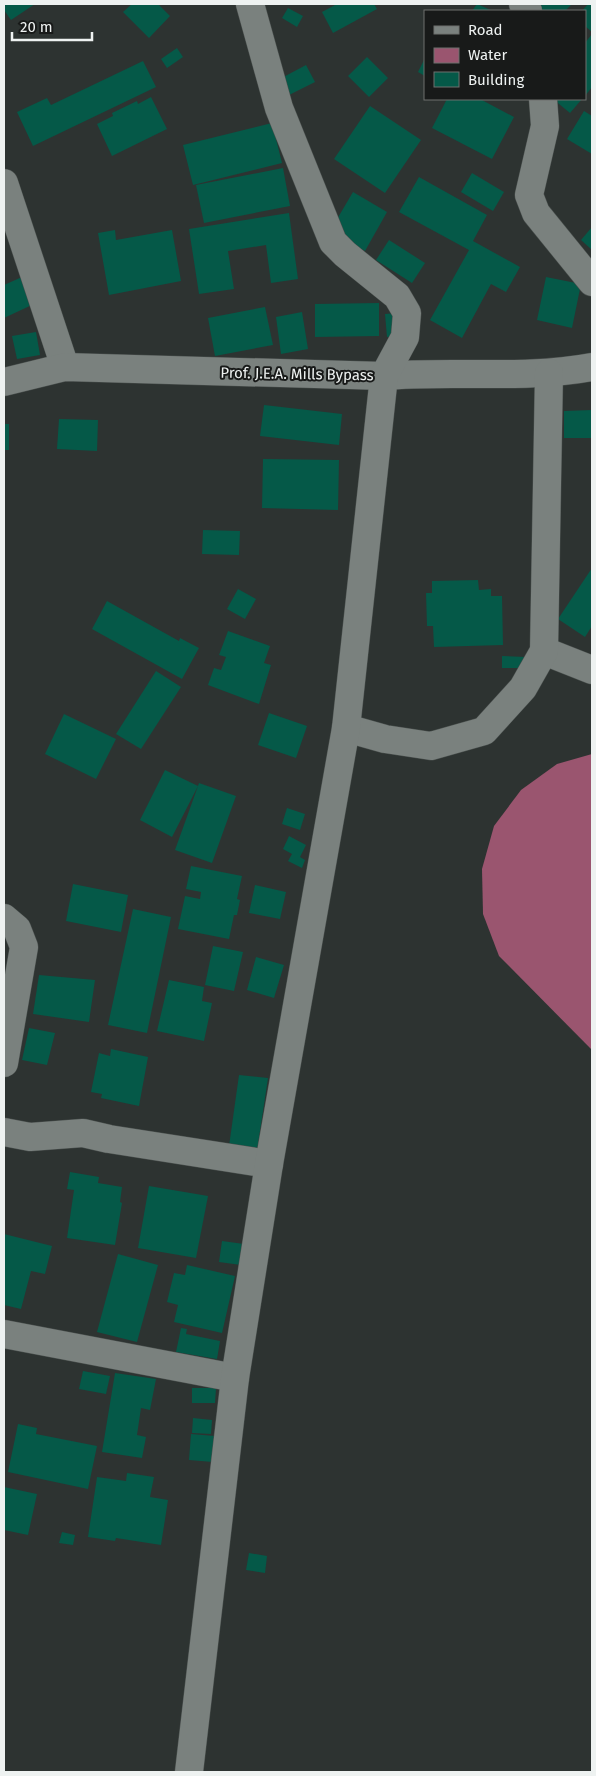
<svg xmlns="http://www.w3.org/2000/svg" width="596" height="1776" font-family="'Fira Sans',sans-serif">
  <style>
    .water { fill: #9a556f }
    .building { fill: #055948 }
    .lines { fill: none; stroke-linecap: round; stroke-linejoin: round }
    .minor-casing { stroke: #494f4d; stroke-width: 29 }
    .minor { stroke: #7a817e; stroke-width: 28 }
    .labels { text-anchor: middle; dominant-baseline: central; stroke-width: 4; stroke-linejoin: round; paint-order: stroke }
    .street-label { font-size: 15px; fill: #eef2f1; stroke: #181a19 }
  </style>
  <rect width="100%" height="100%" fill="#2d3331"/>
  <polygon class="water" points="592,754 592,1050 499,956 483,914 482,869 494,826 521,790 557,764"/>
  <g class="building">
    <polygon points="4,4 35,4 11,20 4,10"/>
    <polygon points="132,4 158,4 170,16 149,38 123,12"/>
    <polygon points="337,4 374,4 377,9 333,33 322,12"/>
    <polygon points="477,4 493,11 472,11"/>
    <polygon points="539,4 572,4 565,11 537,11"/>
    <polygon points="588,4 592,4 592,32 585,26 585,11 582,11"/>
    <polygon points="288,8 303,16 297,27 282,18"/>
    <polygon points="592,34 592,87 585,96 585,43"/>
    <polygon points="177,48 183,57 167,68 161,59"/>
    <polygon points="367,57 388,78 369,97 348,76"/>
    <polygon points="425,58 425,76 418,72"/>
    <polygon points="143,61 156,87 33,146 17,112 47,98 51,105"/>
    <polygon points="306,65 315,82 285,97 276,81"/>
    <polygon points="151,97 167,129 112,156 97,124 113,116 112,113 137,101 138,104"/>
    <polygon points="447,99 480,99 514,117 492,159 432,128"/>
    <polygon points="553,99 582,99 570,113"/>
    <polygon points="370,106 421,140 385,193 334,159"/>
    <polygon points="584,111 592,116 592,154 567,139"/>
    <polygon points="272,123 282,163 193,185 183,145"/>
    <polygon points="283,168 290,206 204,223 196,185"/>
    <polygon points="472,173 504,192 493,211 461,192"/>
    <polygon points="419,177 487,215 473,241 520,267 506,292 491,284 462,338 430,320 469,250 399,212"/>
    <polygon points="353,192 387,212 365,251 330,231"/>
    <polygon points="289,213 298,279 271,283 266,245 228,251 234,289 199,294 189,229"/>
    <polygon points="592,227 592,250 581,240"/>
    <polygon points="115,230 116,240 172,230 181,281 109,295 98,233"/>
    <polygon points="389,240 425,263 412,283 376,260"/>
    <polygon points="22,277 34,304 4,318 4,285"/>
    <polygon points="546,277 581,284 572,328 537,320"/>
    <polygon points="379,303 379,336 315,337 315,304"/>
    <polygon points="265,307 273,345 215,356 208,318"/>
    <polygon points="302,312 308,349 281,354 276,317"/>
    <polygon points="397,313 399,336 387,337 385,314"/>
    <polygon points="36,332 40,355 17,359 12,336"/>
    <polygon points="264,405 342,414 339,445 260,436"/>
    <polygon points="592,410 592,438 564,438 564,411"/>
    <polygon points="59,419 98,420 97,451 57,449"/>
    <rect x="4" y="424" width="5" height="26"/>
    <polygon points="263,459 339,460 338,510 262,508"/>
    <polygon points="203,530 240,531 239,555 202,554"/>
    <polygon points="592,568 592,626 585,637 558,619"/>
    <polygon points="478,580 479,590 491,589 491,596 502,596 503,645 434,647 433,626 427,626 426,593 432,593 432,581"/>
    <polygon points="238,589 256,599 245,619 227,609"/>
    <polygon points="107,601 179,641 180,638 199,648 182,679 92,629"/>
    <polygon points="228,631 270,646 264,663 271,665 259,704 208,685 214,668 221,670 226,657 219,655"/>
    <polygon points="502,656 526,657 525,668 502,668"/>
    <polygon points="156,671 181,687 141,749 116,734"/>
    <polygon points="269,713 307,726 296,758 258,745"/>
    <polygon points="64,714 116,739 96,779 45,754"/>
    <polygon points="165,770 198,786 199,783 236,796 212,863 175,850 198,786 172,837 140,820"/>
    <polygon points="287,808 305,814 300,830 282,824"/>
    <polygon points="289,836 306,845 300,857 305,860 302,868 288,861 292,854 283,849"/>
    <polygon points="191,866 242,876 237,899 240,900 237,915 234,915 229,939 178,929 185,896 200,899 201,892 186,889"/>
    <polygon points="73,884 128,895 121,932 66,921"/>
    <polygon points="255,885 286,892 280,919 249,913"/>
    <polygon points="133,909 171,917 147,1033 108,1025"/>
    <polygon points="213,946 243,952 234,991 205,985"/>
    <polygon points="256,957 284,965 274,998 247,990"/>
    <polygon points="39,975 95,980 89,1022 33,1014"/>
    <polygon points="169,980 204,987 202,1001 212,1003 204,1041 157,1031"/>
    <polygon points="29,1028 55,1033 47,1065 22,1060"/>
    <polygon points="111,1049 148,1057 139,1106 101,1098 102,1094 91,1092 99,1053 110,1056"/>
    <polygon points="239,1075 268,1078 257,1151 229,1146"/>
    <polygon points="70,1172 99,1177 98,1183 122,1187 120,1202 122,1203 115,1245 67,1238 74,1190 67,1189"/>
    <polygon points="149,1186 208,1196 196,1258 138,1248"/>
    <polygon points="4,1234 52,1246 45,1274 31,1271 21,1309 4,1305"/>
    <polygon points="222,1241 244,1244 241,1265 219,1262"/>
    <polygon points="118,1254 158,1265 137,1342 97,1332"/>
    <polygon points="187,1265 235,1276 222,1333 174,1322 178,1305 167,1302 174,1273 185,1275"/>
    <polygon points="181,1328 187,1329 186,1334 220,1341 217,1359 176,1352"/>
    <polygon points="83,1371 110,1376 106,1394 79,1389"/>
    <polygon points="115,1373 156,1379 150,1410 141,1408 137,1435 146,1437 142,1458 102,1452"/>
    <polygon points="192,1388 216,1388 215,1403 192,1403"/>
    <polygon points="193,1418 212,1420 211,1434 192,1433"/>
    <polygon points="18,1424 37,1428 36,1434 97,1446 88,1489 8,1472"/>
    <polygon points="191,1434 215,1436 213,1462 189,1460"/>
    <polygon points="127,1473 154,1477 150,1497 168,1500 161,1545 116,1538 115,1541 88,1537 97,1477 126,1481"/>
    <polygon points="4,1487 37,1494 28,1535 4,1530"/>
    <polygon points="62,1532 75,1535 73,1545 59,1543"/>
    <polygon points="249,1553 267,1556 265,1573 246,1570"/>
  </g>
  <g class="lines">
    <defs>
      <g id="minor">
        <polyline points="523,4 528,11"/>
        <polyline points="543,99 545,126 529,195 536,213 592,282"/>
        <polyline points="4,183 65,367"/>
        <path d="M4 382 65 367 384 376C454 370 522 380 592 367"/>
        <polyline points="544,651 592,670"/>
        <polyline points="346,728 385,739 431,746 484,731 523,688 544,651 549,373"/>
        <polyline points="4,918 17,929 24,947 4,1063"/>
        <polyline points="4,1132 30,1137 83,1133 109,1139 269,1164"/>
        <polyline points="4,1334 235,1378"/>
        <polyline points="189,1772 235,1378 269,1164 346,728 384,376 405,337 407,313 397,296 345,254 333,242 279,108 250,4"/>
      </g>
    </defs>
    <use href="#minor" class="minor-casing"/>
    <use href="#minor" class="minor"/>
  </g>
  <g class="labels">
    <g class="street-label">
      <text transform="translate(297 374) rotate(1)">Prof. J.E.A. Mills Bypass</text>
    </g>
  </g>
  <rect width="596" height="1776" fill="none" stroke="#eef2f1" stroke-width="10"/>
  <rect x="424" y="10" width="162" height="90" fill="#181a19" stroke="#6e706f"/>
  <rect x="434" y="26" width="25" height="8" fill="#7a817e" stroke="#6e706f"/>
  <text x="468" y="35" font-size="15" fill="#eef2f1">Road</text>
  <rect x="434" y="48" width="25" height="15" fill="#9a556f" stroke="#6e706f"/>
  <text x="468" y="60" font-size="15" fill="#eef2f1">Water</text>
  <rect x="434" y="72" width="25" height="15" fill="#055948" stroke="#6e706f"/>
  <text x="468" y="85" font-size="15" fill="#eef2f1">Building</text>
  <path d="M12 32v8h80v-8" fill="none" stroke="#eef2f1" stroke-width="2.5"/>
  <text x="20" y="32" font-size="15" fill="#eef2f1" stroke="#181a19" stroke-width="4" paint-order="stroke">20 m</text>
</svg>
